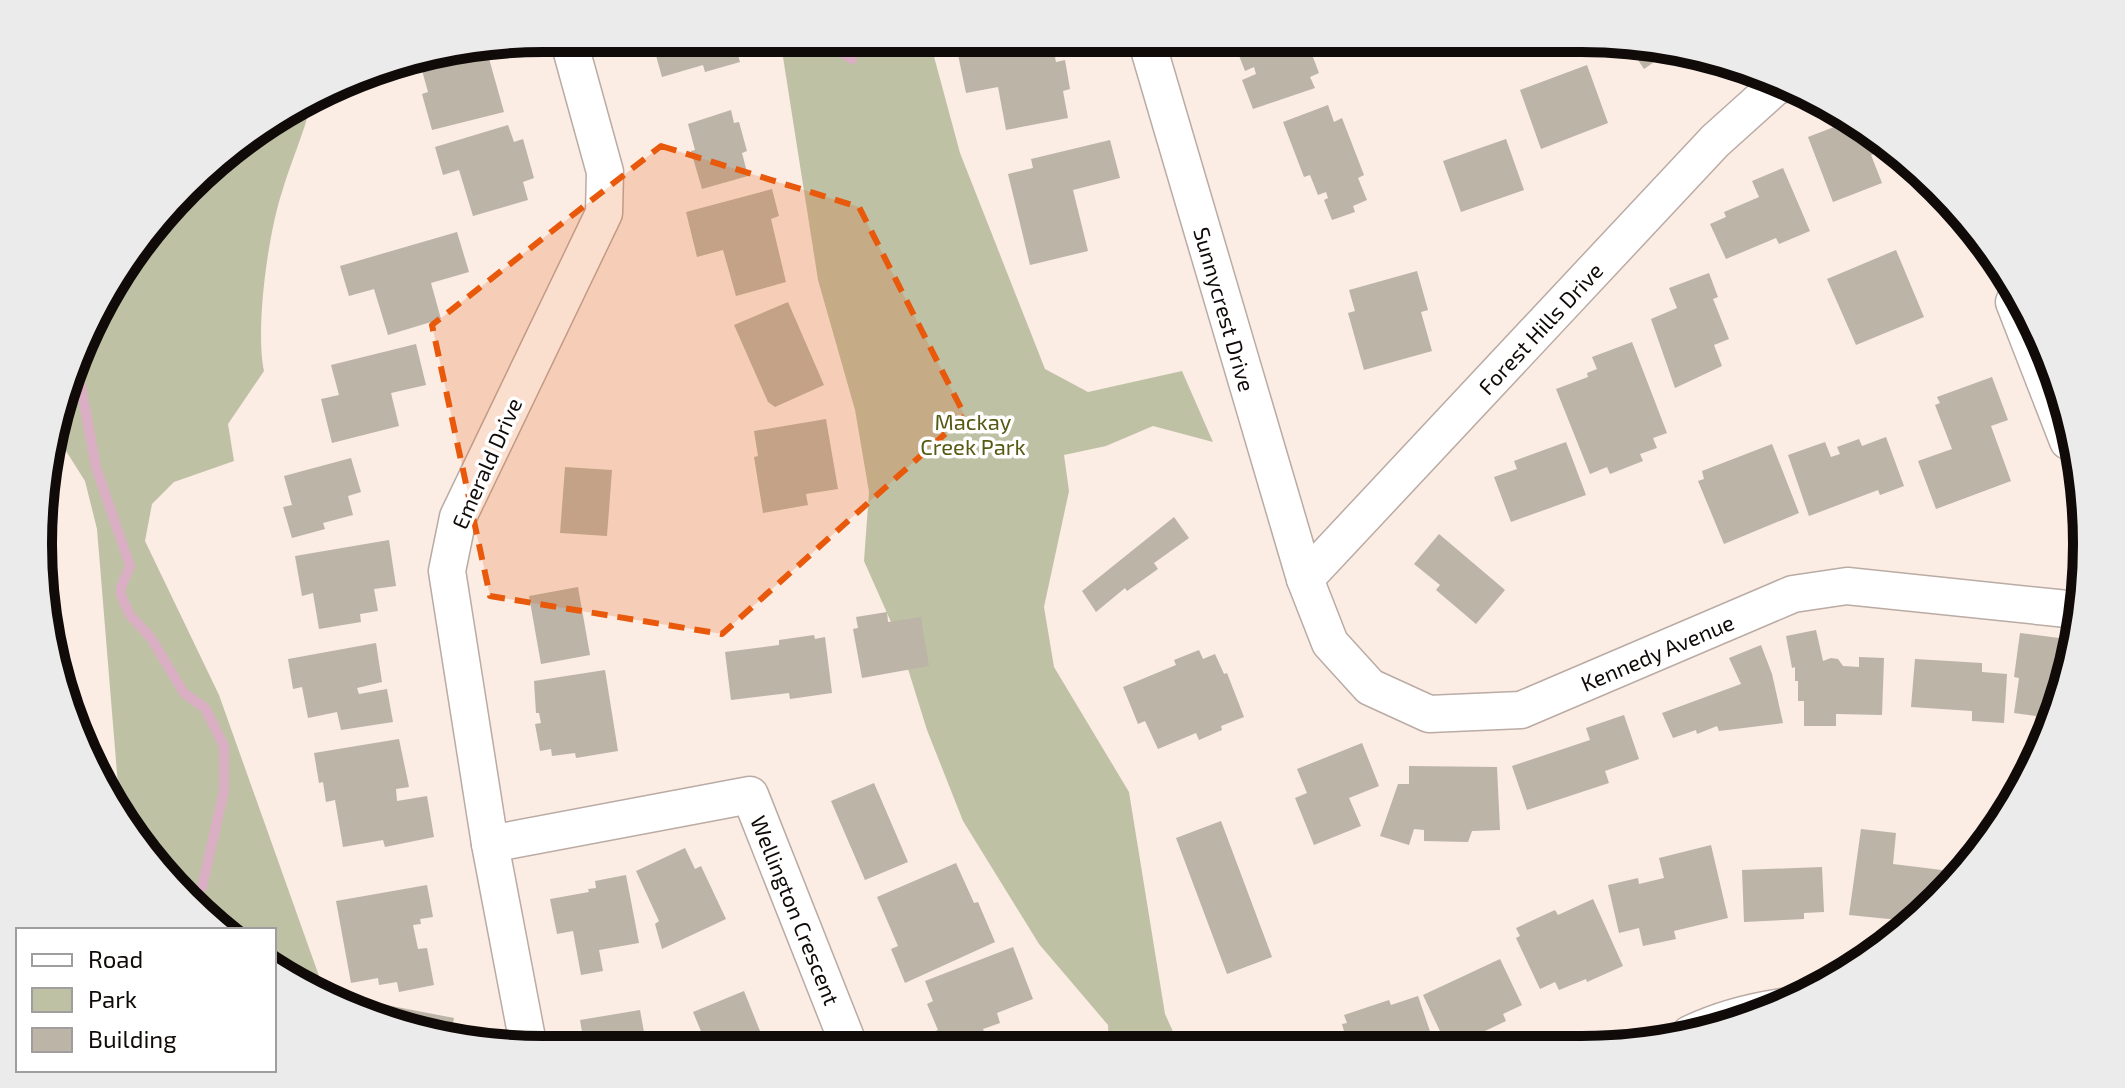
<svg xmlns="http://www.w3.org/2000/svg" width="2125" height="1088" font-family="'Exo 2',sans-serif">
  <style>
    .green { fill: #bfc1a5 }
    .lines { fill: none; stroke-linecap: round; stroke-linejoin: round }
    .stream { stroke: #daaec3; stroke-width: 10 }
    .building { fill: #bbb4a7 }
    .street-casing { stroke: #baaba4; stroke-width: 39 }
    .street { stroke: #fff; stroke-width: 36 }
    .marked { fill: #e8590c; fill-opacity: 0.2; stroke: #e8590c; stroke-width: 6; stroke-dasharray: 16 10; stroke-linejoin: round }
    .labels { text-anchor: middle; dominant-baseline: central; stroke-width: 7; stroke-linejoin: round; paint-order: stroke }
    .street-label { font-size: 22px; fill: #100b09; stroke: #fff }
    .park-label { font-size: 22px; fill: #575a15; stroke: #fff }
    .rim { fill: none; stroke: #100b09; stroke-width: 10 }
  </style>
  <rect width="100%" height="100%" fill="#fbece4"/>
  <g class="green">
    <polygon points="780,38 929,38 960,153 1045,369 1088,392 1182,371 1213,442 1153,426 1106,446 1064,455 1069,491 1044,607 1054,667 1129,792 1165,1014 1180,1047 1109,1047 1108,1025 1039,944 963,821 927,730 899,640 864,561 869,492 855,410 818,280"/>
    <path d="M311 103C304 134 291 161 282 192 268 234 255 329 264 371L228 424 234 461 174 482 152 504 145 541 219 695 319 976 312 992 274 965V930H226L186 901 120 810 97 529 85 481 66 451 58 419 123 263 236 143Z"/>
  </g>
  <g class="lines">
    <g class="stream">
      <polyline points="827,38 834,47 852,59"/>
      <polyline points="99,322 105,307"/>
      <polyline points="79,368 79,376 96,467 130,566 121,587 121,595 130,615 151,638 184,693 205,708 224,746 224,791 202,887 192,906"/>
    </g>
  </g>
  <g class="building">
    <polygon points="651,38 733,38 740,62 705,72 703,65 662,77"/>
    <polygon points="989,38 1063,39 1065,50 1054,52 1056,62 1065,60 1070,89 1063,91 1068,118 1006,130 998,87 966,93 956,45"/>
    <polygon points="1248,39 1306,39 1319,73 1310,77 1315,88 1253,109 1242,80 1256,74 1254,67 1245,71 1238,53 1251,47"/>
    <polygon points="1626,42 1667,53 1644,69"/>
    <polygon points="486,48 504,112 432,130 422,94 428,92 420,63 445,54"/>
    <polygon points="1587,65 1608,123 1541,149 1520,90"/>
    <polygon points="1328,105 1334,122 1342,118 1364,175 1358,178 1367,200 1353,206 1355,212 1332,220 1324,200 1328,198 1326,192 1318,195 1310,175 1304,177 1283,122"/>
    <polygon points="731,110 734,123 739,122 747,151 742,153 748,176 702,189 691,151 695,150 688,124"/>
    <polygon points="1847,122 1874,144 1878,153 1871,155 1882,183 1833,202 1808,137"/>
    <polygon points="508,125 514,142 523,139 534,178 523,182 528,200 473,216 459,170 443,175 435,147"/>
    <polygon points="1506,139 1524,190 1461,212 1443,161"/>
    <polygon points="1110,140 1120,178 1073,190 1088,251 1030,265 1008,174 1033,168 1031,159"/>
    <polygon points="1783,168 1810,231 1779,244 1776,238 1726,259 1710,224 1726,217 1724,212 1759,197 1752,181"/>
    <polygon points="772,189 779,216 771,219 786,282 736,296 723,250 697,257 686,212"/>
    <polygon points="457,232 469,272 431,283 441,319 388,335 374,289 349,296 340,266"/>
    <polygon points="1896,250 1924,317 1856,345 1827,279"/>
    <polygon points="1417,271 1428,310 1421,312 1432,351 1364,370 1348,313 1355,311 1349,290"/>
    <polygon points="1709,273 1718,297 1713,299 1729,339 1714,345 1722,366 1675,388 1651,319 1677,308 1669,288"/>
    <polygon points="788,302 824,385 775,407 768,402 734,325"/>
    <polygon points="1632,342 1667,433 1653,438 1657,448 1640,454 1643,461 1610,474 1607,467 1590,474 1556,389 1588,377 1587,373 1597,369 1592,357"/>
    <polygon points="416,344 426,385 391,393 399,426 332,443 321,399 339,395 331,365"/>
    <polygon points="1992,377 2008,420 1991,426 2011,481 1936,509 1918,461 1952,449 1935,405 1940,403 1937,397"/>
    <polygon points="826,419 838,489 806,494 808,505 763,513 754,457 758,456 754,431"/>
    <polygon points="1886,437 1904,486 1880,495 1878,490 1809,516 1788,455 1825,442 1831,457 1840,454 1837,447 1859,439 1862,446"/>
    <polygon points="1566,442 1586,495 1511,522 1494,477 1517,469 1514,461"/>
    <polygon points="1772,444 1799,513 1724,544 1698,481 1704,479 1702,471"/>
    <polygon points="351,458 361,492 348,496 353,515 323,523 325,529 292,538 283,507 292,505 284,476"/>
    <polygon points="565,467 612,470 607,536 560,533"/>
    <polygon points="1174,517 1189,538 1154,563 1158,569 1127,591 1125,588 1096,612 1082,591"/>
    <polygon points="1439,534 1505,590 1476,624 1436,590 1440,585 1414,564"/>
    <polygon points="389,540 396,586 374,589 378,611 360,614 361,622 319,629 313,593 302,596 295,556"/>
    <polygon points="578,587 590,655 541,664 529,596"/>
    <polygon points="887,612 888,622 921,617 929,666 862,678 853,629 858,628 856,617"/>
    <polygon points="1816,630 1823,661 1831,658 1838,659 1843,666 1859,667 1859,657 1884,658 1882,715 1836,714 1836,726 1804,726 1804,701 1798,701 1798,681 1795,681 1795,667 1792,668 1786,636"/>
    <polygon points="2020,633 2059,638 2054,674 2060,675 2040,747 2032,746 2036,716 2014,713 2019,678 2014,677"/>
    <polygon points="814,635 815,639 825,637 832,693 790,699 789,693 731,700 725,652 779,645 779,640"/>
    <polygon points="376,643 382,682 357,688 359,694 387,689 393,722 341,730 337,712 308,718 302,687 293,689 288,659"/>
    <polygon points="1761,645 1772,674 1783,723 1719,731 1717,726 1697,734 1696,730 1673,738 1662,713 1741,684 1729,658"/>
    <polygon points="1199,650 1203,659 1215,654 1224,674 1227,673 1244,717 1221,726 1222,730 1199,740 1196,733 1158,749 1145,721 1138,724 1123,687 1176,665 1174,660"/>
    <polygon points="1915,659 1982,663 1982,672 2007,674 2004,723 1972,721 1972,711 1911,707"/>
    <polygon points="605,670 618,751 576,758 575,753 552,756 551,749 540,751 535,724 541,723 539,713 536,713 534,681"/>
    <polygon points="1624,715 1639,759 1605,771 1609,783 1527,810 1512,766 1590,740 1586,728"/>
    <polygon points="399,739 409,787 396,789 397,801 427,796 434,837 385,847 383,840 343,847 335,800 326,802 323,782 319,783 314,753"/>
    <polygon points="1362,743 1379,786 1349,798 1361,826 1314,845 1295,798 1307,793 1297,769"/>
    <polygon points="1409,766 1497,767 1500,830 1472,831 1468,842 1424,841 1424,830 1414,829 1409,845 1380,836 1398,784 1409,784"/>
    <polygon points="874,783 908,862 865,880 831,801"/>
    <polygon points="1221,821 1272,957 1227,974 1176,838"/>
    <polygon points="1861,829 1896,833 1893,864 1958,872 1957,882 1921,916 1899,913 1899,920 1849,915"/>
    <polygon points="1711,845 1728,918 1674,931 1676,939 1643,946 1639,928 1619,933 1608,885 1638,878 1639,884 1664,878 1659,858"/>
    <polygon points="685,848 695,869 701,866 726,919 662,949 655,924 659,921 636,871"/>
    <polygon points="956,863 974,903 978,902 995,942 905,983 891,949 898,946 877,897"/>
    <polygon points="1822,867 1824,912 1804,913 1804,919 1744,922 1742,870"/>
    <polygon points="626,875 639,943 599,950 603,971 581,975 573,931 557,934 550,899 589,892 588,889 596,888 595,881"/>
    <polygon points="427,885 433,917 420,919 421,924 413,925 418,949 427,948 434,985 399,992 397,982 379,985 378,978 351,983 336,901"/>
    <polygon points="1593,899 1623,966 1587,982 1586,979 1559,990 1555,982 1540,989 1516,938 1520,936 1516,928 1555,910 1558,915"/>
    <polygon points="1013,947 1033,999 997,1013 1000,1023 983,1029 990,1048 939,1048 933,1032 938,1030 927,1004 933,1001 925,981"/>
    <polygon points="1500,959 1522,1005 1503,1014 1506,1021 1485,1031 1492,1046 1447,1046 1423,995"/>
    <polygon points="744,991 762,1036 770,1032 777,1048 708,1048 693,1012"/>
    <polygon points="1418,996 1435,1046 1348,1046 1342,1024 1347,1023 1344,1015 1389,1000 1391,1005"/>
    <polygon points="381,1004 454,1018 451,1033 379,1014"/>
    <polygon points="640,1010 647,1049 585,1049 580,1020"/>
  </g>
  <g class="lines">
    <defs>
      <g id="street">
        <polyline points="1146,39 1305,579 1330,643 1370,687 1429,714 1521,710 1793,594 1847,586 2077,610"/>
        <polyline points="2014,302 2068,441"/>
        <polyline points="1305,579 1715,141 1775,87 1783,84"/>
        <polyline points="490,844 750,795 850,1048"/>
        <path d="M1690 1034C1719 1020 1749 1012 1782 1007"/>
        <polyline points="529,1049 490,844 447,571 458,517 604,213 605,172 568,38"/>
      </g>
    </defs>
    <use href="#street" class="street-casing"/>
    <use href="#street" class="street"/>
  </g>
  <path class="marked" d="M661 146 859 207 965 416 722 634 490 596 432 325Z"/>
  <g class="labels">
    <g class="street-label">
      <text transform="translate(1225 309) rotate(74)">Sunnycrest Drive</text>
      <text transform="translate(1540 328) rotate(-47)">Forest Hills Drive</text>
      <text transform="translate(486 463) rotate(-66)">Emerald Drive</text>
      <text transform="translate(1657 652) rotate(-23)">Kennedy Avenue</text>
      <text transform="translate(796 910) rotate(68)">Wellington Crescent</text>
    </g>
    <g class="park-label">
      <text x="973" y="421">Mackay<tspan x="973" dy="25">Creek Park</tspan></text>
    </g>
  </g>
  <path d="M0 0H2125V1088H0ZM544 52H1581A492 492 0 0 1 2073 544V544A492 492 0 0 1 1581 1036H544A492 492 0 0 1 52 544V544A492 492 0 0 1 544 52Z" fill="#ecebeb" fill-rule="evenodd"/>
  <path class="rim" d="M544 52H1581A492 492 0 0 1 2073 544V544A492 492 0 0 1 1581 1036H544A492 492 0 0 1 52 544V544A492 492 0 0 1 544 52Z"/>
  <rect x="16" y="928" width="260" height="144" fill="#ffffff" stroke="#9f9d9d" stroke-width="2"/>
  <rect x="32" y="954" width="40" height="12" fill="#ffffff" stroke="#9f9d9d" stroke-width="2"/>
  <text x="88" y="968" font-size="24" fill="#100b09">Road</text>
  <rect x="32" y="988" width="40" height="24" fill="#bfc1a5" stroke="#9f9d9d" stroke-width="2"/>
  <text x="88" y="1008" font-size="24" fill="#100b09">Park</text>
  <rect x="32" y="1028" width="40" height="24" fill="#bbb4a7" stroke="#9f9d9d" stroke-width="2"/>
  <text x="88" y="1048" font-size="24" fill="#100b09">Building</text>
</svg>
